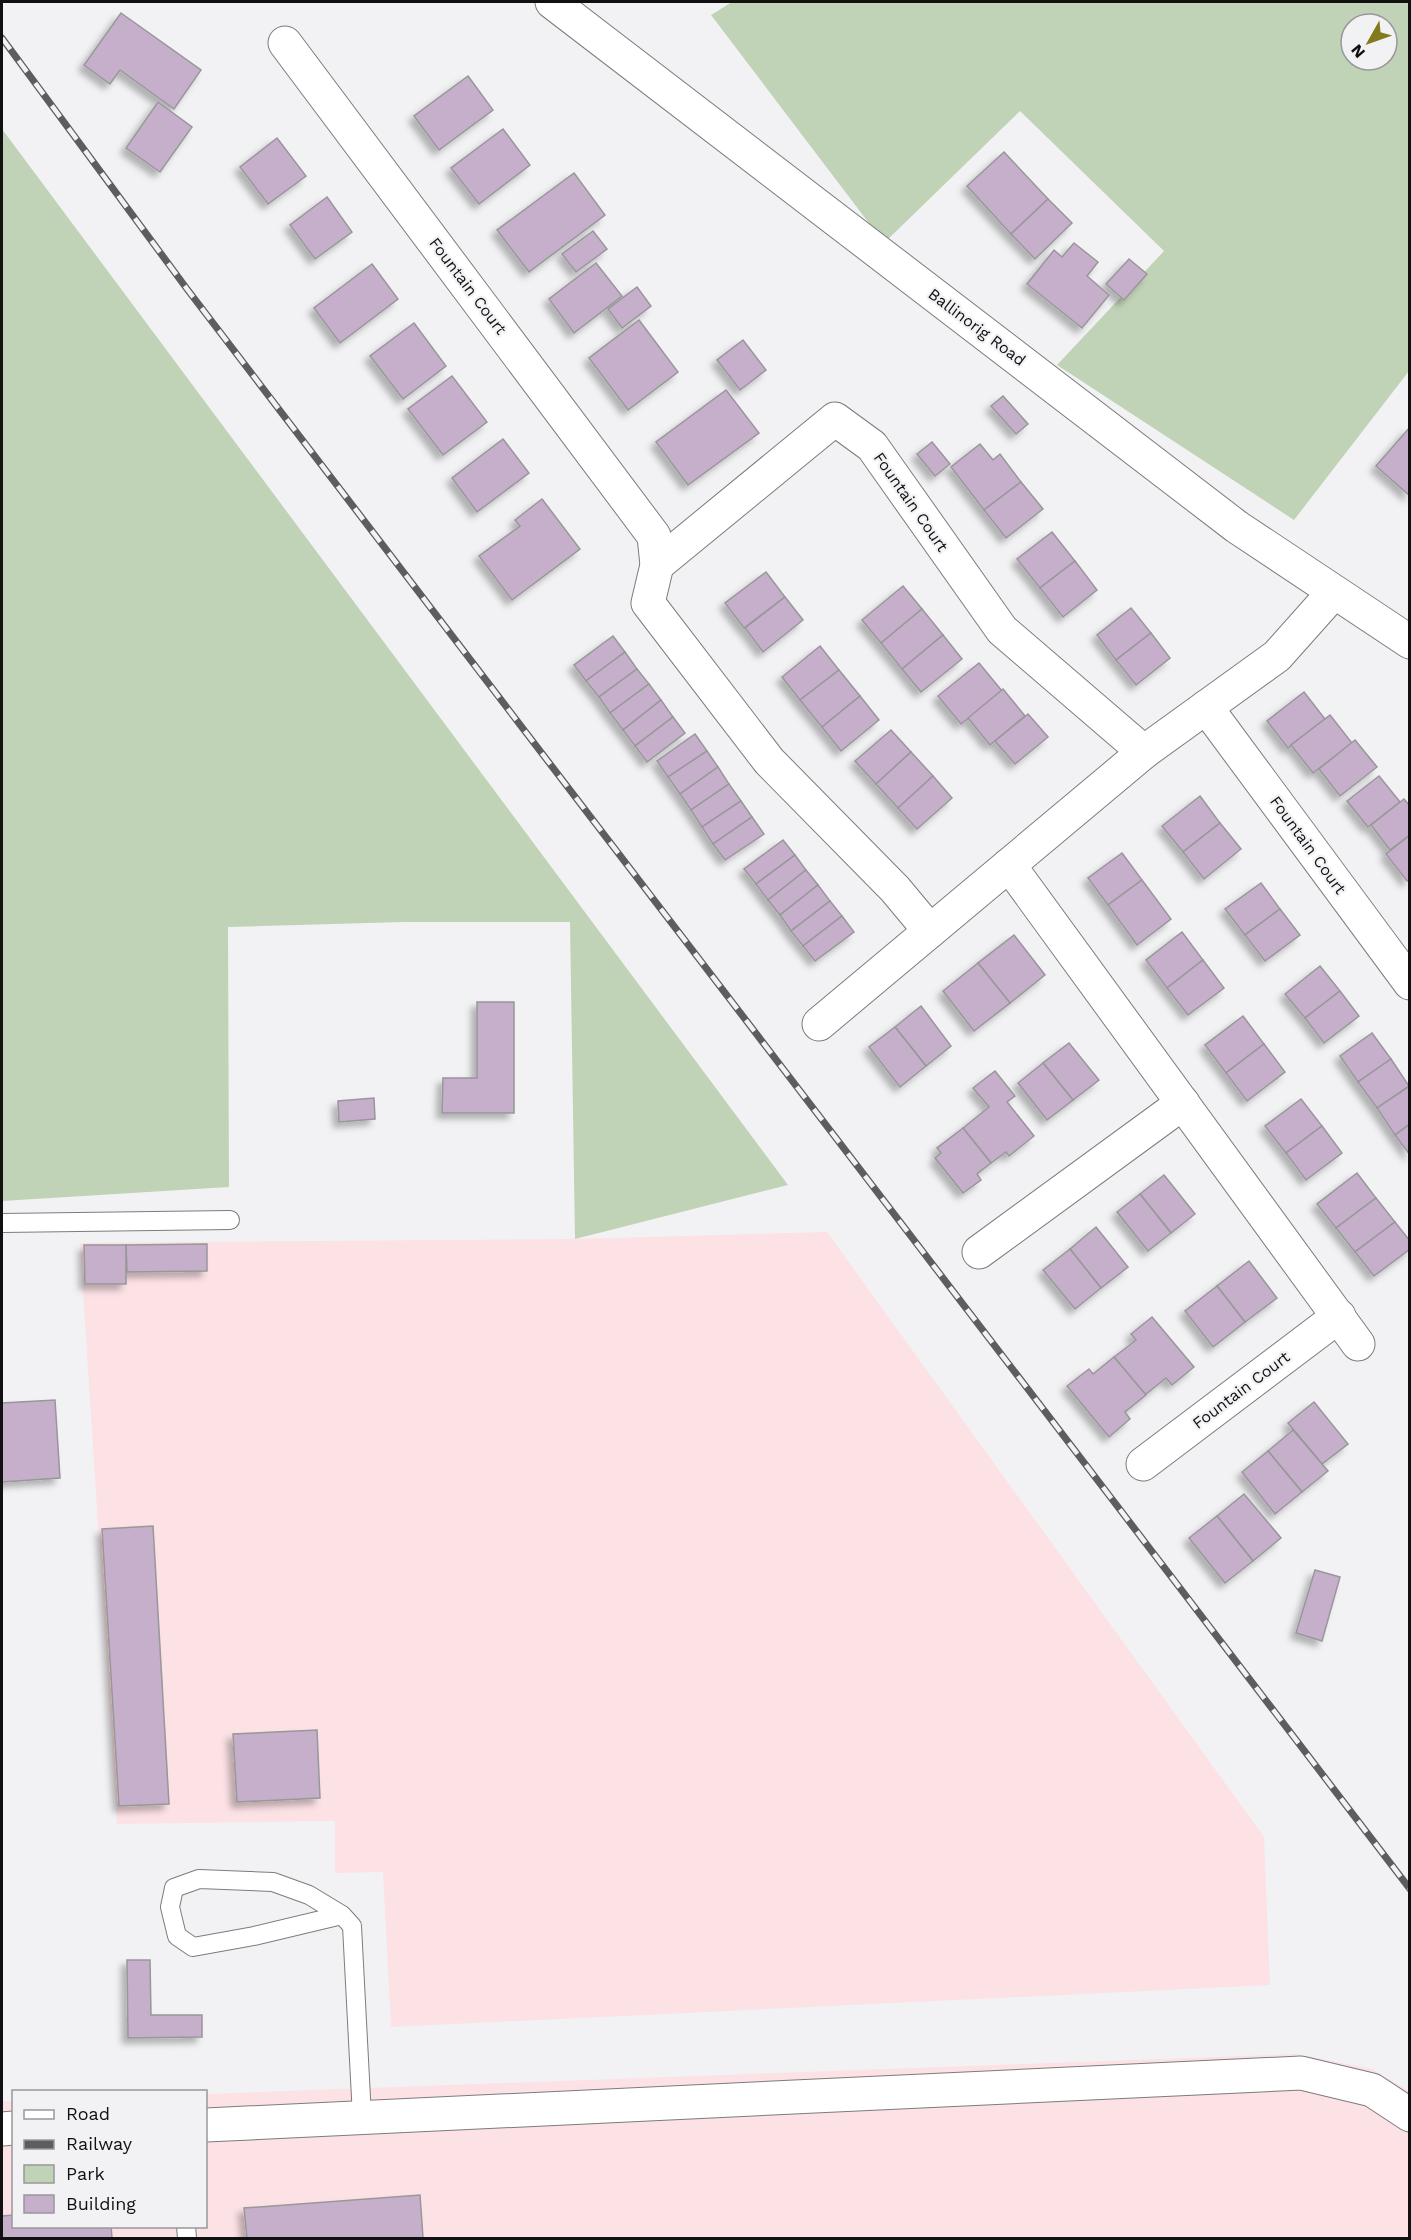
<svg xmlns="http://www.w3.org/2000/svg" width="1411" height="2240" font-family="'Work Sans',sans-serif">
	<defs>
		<filter id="shadow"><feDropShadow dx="-5.5" dy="5.5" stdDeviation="3" flood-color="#0004"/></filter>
	</defs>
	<rect width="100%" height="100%" fill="#f2f2f5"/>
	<g fill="#fce1e5">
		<polygon points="827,1232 1264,1837 1270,1985 391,2027 383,1872 335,1873 335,1821 117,1824 80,1243 575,1239"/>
		<polygon points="1296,2054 1372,2069 1409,2091 1409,2238 2,2238 2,2101 13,2101 14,2226 206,2226 206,2094"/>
	</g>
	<g fill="#c1d3b6" fill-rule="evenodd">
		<path d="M 732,2 L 1409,2 L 1409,371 L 1294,520 L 1057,365 L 1164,251 L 1020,111 L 884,243 L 711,15 ZM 1351,24 L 1387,24 L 1387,60 L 1351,60 Z"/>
		<polygon points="2,129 788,1185 575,1239 570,922 404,922 228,927 229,1187 2,1201"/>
	</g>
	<g fill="#c5afcb" stroke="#989799" stroke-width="1.5" filter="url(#shadow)">
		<polygon points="121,13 201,70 174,109 120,70 110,84 84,65"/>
		<polygon points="468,76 493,110 439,150 414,116"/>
		<polygon points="158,102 192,127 160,172 126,148"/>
		<polygon points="503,129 530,165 479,204 451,168"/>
		<polygon points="277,138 306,176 268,204 240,167"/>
		<polygon points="1004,152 1048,199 1011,234 967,186"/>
		<polygon points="574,173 605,215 529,272 497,230"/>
		<polygon points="327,197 352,232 315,259 290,225"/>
		<polygon points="1048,199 1072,223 1035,259 1011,234"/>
		<polygon points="593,231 607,249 576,272 562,254"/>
		<polygon points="1074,243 1098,262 1087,276 1109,295 1082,328 1027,284 1054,250 1062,257"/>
		<polygon points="1129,259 1147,274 1124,300 1106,284"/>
		<polygon points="596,263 622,296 574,333 549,299"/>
		<polygon points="372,264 398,299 340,343 314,308"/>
		<polygon points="637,287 651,306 622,328 608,309"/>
		<polygon points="639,320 678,372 628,410 589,358"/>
		<polygon points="414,323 446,366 403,399 370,356"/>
		<polygon points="743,340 766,370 740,390 717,360"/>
		<polygon points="452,376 487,422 443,455 408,409"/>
		<polygon points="726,390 759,433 688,485 656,442"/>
		<polygon points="1003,396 1028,424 1016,434 991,406"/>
		<polygon points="1410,427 1410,496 1376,466"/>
		<polygon points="503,439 529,473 477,512 452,478"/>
		<polygon points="932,442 950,464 935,476 917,454"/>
		<polygon points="980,444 993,460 1000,454 1021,482 984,510 951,467"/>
		<polygon points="1021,482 1043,509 1006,538 984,510"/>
		<polygon points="542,499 580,549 512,600 479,556 520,526 515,520"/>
		<polygon points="1052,532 1075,561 1040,588 1017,559"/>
		<polygon points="1075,561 1097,590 1063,617 1040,588"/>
		<polygon points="766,572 785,597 744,628 725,603"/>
		<polygon points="903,586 922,609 881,643 862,620"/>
		<polygon points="785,597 803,620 763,652 745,628"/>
		<polygon points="1131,608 1151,633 1116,660 1097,635"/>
		<polygon points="922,609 943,635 902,669 881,643"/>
		<polygon points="1151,633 1170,658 1136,685 1116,660"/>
		<polygon points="943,635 962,659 921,692 902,669"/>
		<polygon points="613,636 625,652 586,681 574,665"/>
		<polygon points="820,646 839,670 800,700 782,677"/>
		<polygon points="625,652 637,669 599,697 586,681"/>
		<polygon points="979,663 1002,691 961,724 938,696"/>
		<polygon points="637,669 649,684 610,713 599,697"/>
		<polygon points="839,670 860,696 822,727 800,700"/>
		<polygon points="649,684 661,700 623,730 610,713"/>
		<polygon points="1003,689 1025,716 990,745 968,718"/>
		<polygon points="1304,692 1325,719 1288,748 1267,721"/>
		<polygon points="860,696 879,720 841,751 822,727"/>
		<polygon points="661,700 673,717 635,746 623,730"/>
		<polygon points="1028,714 1048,737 1015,764 995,741"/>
		<polygon points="1330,715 1352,743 1313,773 1291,745"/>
		<polygon points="673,717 685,733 647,762 635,746"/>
		<polygon points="891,730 911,752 876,784 855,761"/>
		<polygon points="695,734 707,751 668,777 657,761"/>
		<polygon points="1355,740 1377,767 1340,796 1319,769"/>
		<polygon points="707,751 718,767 680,794 668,777"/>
		<polygon points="911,752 933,776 898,808 876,784"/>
		<polygon points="718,767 729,784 691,810 680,794"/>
		<polygon points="933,776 952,798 917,829 898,808"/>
		<polygon points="1379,776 1400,802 1368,827 1347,801"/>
		<polygon points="729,784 741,801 702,827 691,810"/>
		<polygon points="1200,796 1220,823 1183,852 1162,826"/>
		<polygon points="1404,799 1410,806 1410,835 1390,850 1371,825"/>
		<polygon points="741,801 752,817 713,844 702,827"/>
		<polygon points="752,817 764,834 725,860 713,844"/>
		<polygon points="1220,823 1241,849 1204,879 1183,852"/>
		<polygon points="1410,835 1410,879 1407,881 1386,854"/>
		<polygon points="783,840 795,855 756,884 744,869"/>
		<polygon points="1122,853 1142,880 1108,905 1088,878"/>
		<polygon points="795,855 806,870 768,900 756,884"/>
		<polygon points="806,870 818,885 780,915 768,900"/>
		<polygon points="1142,880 1171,919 1137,945 1108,905"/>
		<polygon points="1261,883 1280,909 1245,935 1225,909"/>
		<polygon points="818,885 830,901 791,931 780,915"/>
		<polygon points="830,901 842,916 803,946 791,931"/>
		<polygon points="1280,909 1300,935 1265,961 1245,935"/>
		<polygon points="842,916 854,932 815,961 803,946"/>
		<polygon points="1182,932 1203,960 1167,988 1146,960"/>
		<polygon points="1014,935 1045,975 1010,1003 978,963"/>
		<polygon points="1203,960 1224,988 1188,1015 1167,988"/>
		<polygon points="978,963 1010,1003 974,1031 943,991"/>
		<polygon points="1320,966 1340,991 1305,1018 1285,994"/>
		<polygon points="1340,991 1359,1016 1324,1043 1305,1018"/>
		<polygon points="477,1002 514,1002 514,1113 442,1113 443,1078 477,1078"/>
		<polygon points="921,1006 951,1046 926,1066 895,1027"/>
		<polygon points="1243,1016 1264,1044 1226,1073 1205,1045"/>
		<polygon points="895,1027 926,1066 900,1087 869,1047"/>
		<polygon points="1372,1033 1391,1059 1358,1082 1340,1056"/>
		<polygon points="1069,1043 1099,1080 1073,1100 1043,1063"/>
		<polygon points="1264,1044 1285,1072 1247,1101 1226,1073"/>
		<polygon points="1391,1059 1409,1086 1377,1108 1358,1082"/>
		<polygon points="1043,1063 1073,1100 1047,1120 1018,1083"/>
		<polygon points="995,1071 1015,1096 1007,1102 1034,1136 1009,1156 1006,1152 991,1163 963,1128 989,1107 973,1088"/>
		<polygon points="1410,1086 1410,1124 1395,1135 1377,1108"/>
		<polygon points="374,1098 375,1119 339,1122 338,1101"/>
		<polygon points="1301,1099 1322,1126 1286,1153 1265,1126"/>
		<polygon points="1410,1124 1410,1155 1395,1135"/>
		<polygon points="1322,1126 1342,1153 1306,1180 1286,1153"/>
		<polygon points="963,1128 991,1163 977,1174 981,1180 963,1193 935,1158 941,1153 937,1148"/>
		<polygon points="1357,1173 1376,1198 1336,1228 1317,1204"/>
		<polygon points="1164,1175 1195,1214 1171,1233 1140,1194"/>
		<polygon points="1140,1194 1171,1233 1148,1251 1117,1212"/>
		<polygon points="1376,1198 1395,1222 1355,1252 1336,1228"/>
		<polygon points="1395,1222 1410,1241 1410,1249 1374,1276 1355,1252"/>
		<polygon points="1096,1227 1128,1267 1101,1288 1070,1249"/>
		<polygon points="207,1244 207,1271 127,1272 126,1245"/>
		<polygon points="84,1245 126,1245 126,1284 85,1284"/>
		<polygon points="1070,1249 1101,1288 1075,1309 1043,1270"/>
		<polygon points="1249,1261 1277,1298 1245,1322 1217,1286"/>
		<polygon points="1217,1286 1245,1322 1213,1347 1185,1311"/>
		<polygon points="1152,1317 1194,1367 1172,1385 1166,1378 1145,1395 1114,1357 1136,1340 1131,1334"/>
		<polygon points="1114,1357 1146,1395 1125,1412 1130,1419 1109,1437 1067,1386 1089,1369 1093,1374"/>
		<polygon points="55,1400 60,1478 2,1482 2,1403"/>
		<polygon points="1314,1402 1348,1444 1322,1464 1288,1423"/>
		<polygon points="1293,1430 1328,1471 1302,1492 1268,1451"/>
		<polygon points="1268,1451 1302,1492 1275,1514 1242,1472"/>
		<polygon points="1244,1494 1281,1538 1253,1561 1217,1516"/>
		<polygon points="1217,1516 1253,1561 1225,1583 1189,1538"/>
		<polygon points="153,1526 169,1804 119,1806 102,1529"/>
		<polygon points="1315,1570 1340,1577 1322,1641 1296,1633"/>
		<polygon points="317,1730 320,1798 237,1802 233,1734"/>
		<polygon points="127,1960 150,1960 151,2015 202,2015 202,2037 128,2038"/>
		<polygon points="420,2195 423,2238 247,2238 244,2208"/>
		<polygon points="14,2215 14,2226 111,2226 112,2238 2,2238 2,2216"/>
	</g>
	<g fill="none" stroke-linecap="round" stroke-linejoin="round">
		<g stroke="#7c7c7e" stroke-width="20">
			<g id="service">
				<polyline points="2,1223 230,1220"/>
				<polyline points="342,1915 254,1936 193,1947 177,1936 170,1907 174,1888 199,1879 273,1882 309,1895 342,1915 352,1926 362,2117"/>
				<polyline points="186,2226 187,2238"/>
			</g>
		</g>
		<g stroke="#7c7c7e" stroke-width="35">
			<g id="minor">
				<polyline points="285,43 654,536 657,565 648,603 769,761 895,889 930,931"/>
				<polyline points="657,565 835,419 872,446 1002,630 1144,752"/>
				<polyline points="1206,707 1410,983"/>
				<polyline points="1009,865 1358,1344"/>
				<polyline points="819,1024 1144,752 1277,656 1334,592"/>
				<polyline points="979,1252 1183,1103"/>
				<polyline points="1143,1464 1339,1316"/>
				<polyline points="206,2125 1301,2073 1372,2090 1410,2115"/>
				<polyline points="2,2129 14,2128"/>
			</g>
		</g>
		<g stroke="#7c7c7e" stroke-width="35">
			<polyline id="tertiary" points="552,2 1237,527 1410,642"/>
		</g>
		<use href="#service" stroke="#fff" stroke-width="18"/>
		<use href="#minor" stroke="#fff" stroke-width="33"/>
		<use href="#tertiary" stroke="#fff" stroke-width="33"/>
		<g stroke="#5d5d5f" stroke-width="7">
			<polyline id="rail" points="2,38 187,289 1410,1889"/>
		</g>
		<use href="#rail" stroke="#f2f2f5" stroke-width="4.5" stroke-dasharray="14" stroke-linecap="butt"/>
	</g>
	<g text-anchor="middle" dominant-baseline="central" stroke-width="4.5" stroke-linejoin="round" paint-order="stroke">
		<g font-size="16" fill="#111112" stroke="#f2f2f5">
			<text transform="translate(468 286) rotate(53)">Fountain Court</text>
			<text transform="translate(977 327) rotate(37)">Ballinorig Road</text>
			<text transform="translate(911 502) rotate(55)">Fountain Court</text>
			<text transform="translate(1308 845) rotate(54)">Fountain Court</text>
			<text transform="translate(1241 1390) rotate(-37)">Fountain Court</text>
		</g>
	</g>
	<rect width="1411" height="2240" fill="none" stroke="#111112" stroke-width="6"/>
	<rect x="12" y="2090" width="195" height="138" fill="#f2f2f5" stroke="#98989a" stroke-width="1.5"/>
	<rect x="24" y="2110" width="30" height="9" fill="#ffffff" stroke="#98989a" stroke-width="1.5"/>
	<text x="66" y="2120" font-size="18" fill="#111112">Road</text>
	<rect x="24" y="2140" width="30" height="9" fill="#5d5d5f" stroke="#98989a" stroke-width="1.5"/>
	<text x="66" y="2150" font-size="18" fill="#111112">Railway</text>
	<rect x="24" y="2165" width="30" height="18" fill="#c1d3b6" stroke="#98989a" stroke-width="1.5"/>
	<text x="66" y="2180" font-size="18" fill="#111112">Park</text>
	<rect x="24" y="2195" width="30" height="18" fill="#c5afcb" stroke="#98989a" stroke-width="1.5"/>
	<text x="66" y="2210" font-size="18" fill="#111112">Building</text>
	<g transform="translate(1369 42) rotate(230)"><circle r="28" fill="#f2f2f5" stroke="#98989a" stroke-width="1.5"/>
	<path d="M0-4.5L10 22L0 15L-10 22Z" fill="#83791d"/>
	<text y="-9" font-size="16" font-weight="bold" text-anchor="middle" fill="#111112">N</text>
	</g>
</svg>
